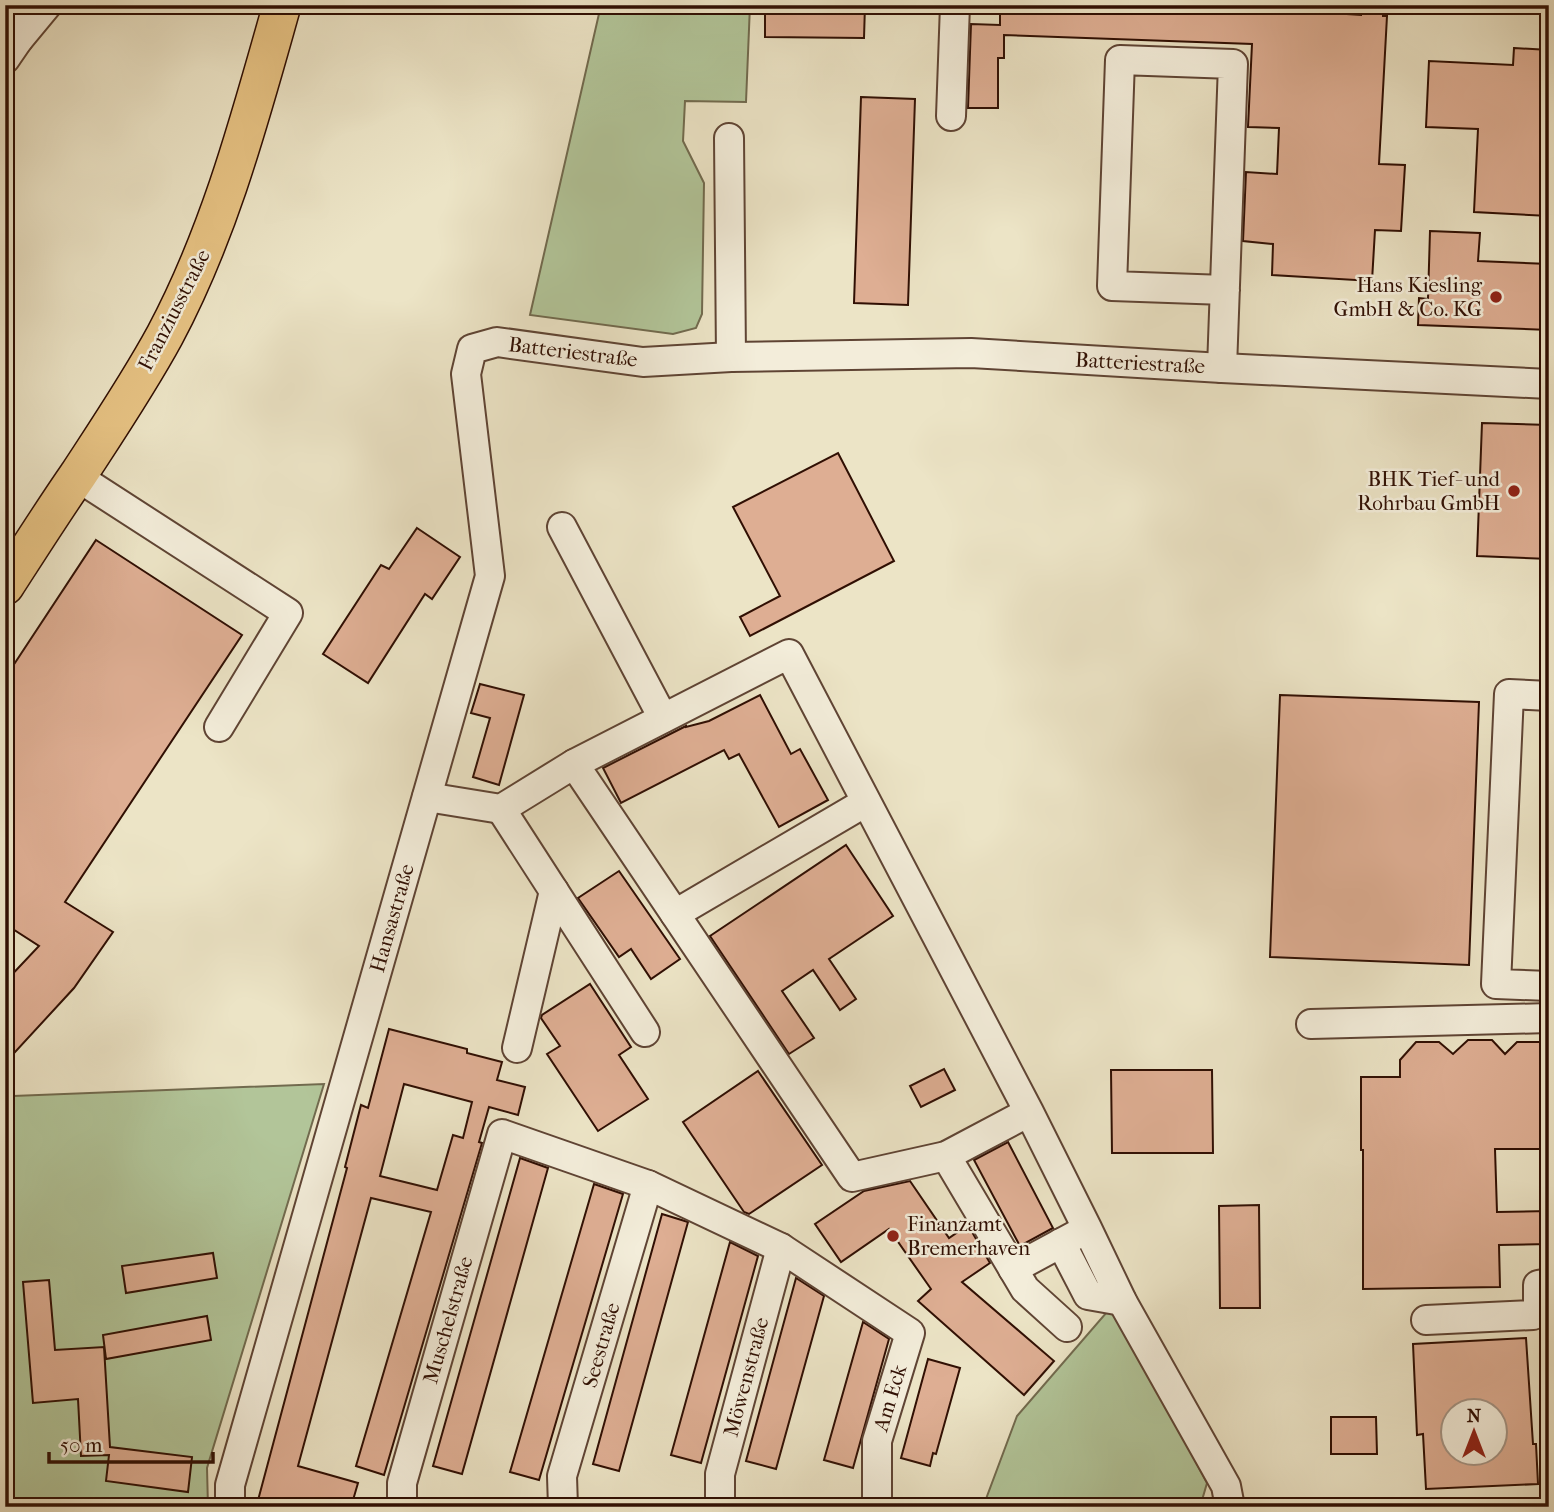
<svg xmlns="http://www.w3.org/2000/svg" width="1554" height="1512" font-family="'IM FELL French Canon',serif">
	<rect width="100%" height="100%" fill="#ece4c6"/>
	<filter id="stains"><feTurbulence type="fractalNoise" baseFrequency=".00286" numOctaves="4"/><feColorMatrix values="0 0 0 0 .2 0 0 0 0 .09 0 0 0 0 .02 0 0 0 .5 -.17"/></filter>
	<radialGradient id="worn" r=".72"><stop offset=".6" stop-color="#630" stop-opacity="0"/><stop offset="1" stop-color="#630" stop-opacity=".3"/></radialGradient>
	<g fill="#b2c599" stroke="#716a4e" stroke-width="2">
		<polygon points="601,5 750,5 746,102 685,101 683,141 704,183 702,314 696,328 673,334 530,315"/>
		<polygon points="324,1084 207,1468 208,1507 5,1507 5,1090 13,1096"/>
		<polygon points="1113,1305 1207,1483 1200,1507 983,1507 1017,1416"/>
	</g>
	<g fill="#deae93" stroke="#300f03" stroke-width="2" fill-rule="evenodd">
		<polygon points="765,5 865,5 864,38 765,37"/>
		<polygon points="1000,5 1317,5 1316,12 1361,15 1361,5 1383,5 1383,16 1387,16 1379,164 1405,165 1401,231 1375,230 1372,281 1272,275 1273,244 1243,241 1246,172 1277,174 1279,128 1248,127 1252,44 1004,35 1004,58 998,58 998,108 968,108 971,24 1000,25"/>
		<polygon points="1514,48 1549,50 1549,216 1474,212 1478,129 1426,127 1429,61 1513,65"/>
		<polygon points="861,97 915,99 908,305 854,303"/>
		<polygon points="1430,231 1480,233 1478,261 1549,264 1549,330 1418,325 1419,298 1428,299"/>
		<polygon points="1482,423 1549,425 1549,559 1477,556"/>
		<polygon points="838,453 894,561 750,636 740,617 780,596 733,507"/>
		<polygon points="417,528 460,557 432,599 425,594 368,683 323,654 381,565 389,569"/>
		<polygon points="96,540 242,635 65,902 113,932 74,988 5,1063 5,982 39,946 5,924 5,678"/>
		<polygon points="480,684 524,695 499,785 473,777 490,718 471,713"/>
		<polygon points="760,695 791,754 800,749 828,800 779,827 739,754 729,759 724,750 621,803 603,768 686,726 686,727 709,721"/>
		<polygon points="1280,695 1479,702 1469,965 1270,957"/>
		<polygon points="846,845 893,916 829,959 856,999 840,1010 813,970 782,991 814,1038 789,1054 710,936"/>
		<polygon points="619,871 680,959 651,979 631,949 619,957 578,898"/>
		<polygon points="590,984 631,1047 619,1055 648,1099 598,1131 547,1054 560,1046 541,1018 542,1015"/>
		<path d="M 389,1029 L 467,1049 L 467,1053 L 502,1062 L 497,1080 L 525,1087 L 518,1115 L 489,1107 L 479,1142 L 482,1143 L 384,1475 L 356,1466 L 431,1212 L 371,1198 L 298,1466 L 358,1483 L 351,1507 L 268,1507 L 257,1504 L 347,1168 L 345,1167 L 361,1105 L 368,1108 ZM 404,1084 L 472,1102 L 463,1138 L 453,1135 L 437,1190 L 380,1176 Z"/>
		<polygon points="1468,1040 1492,1040 1505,1054 1517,1042 1549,1042 1549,1144 1543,1149 1495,1149 1497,1212 1549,1211 1549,1244 1499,1245 1500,1287 1363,1289 1363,1150 1361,1150 1361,1077 1400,1077 1400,1060 1416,1042 1439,1042 1453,1054"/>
		<polygon points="944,1069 955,1090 921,1107 910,1086"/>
		<polygon points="1111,1070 1212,1070 1213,1153 1112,1153"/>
		<polygon points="758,1071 822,1165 749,1214 744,1212 683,1122"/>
		<polygon points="1008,1142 1053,1228 1020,1246 974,1160"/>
		<polygon points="520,1158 548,1168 462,1474 433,1466"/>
		<polygon points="910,1181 949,1238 968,1225 990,1263 962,1282 1054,1361 1024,1395 918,1301 931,1289 889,1229 841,1262 815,1224 864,1191"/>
		<polygon points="594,1184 623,1194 539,1480 510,1472"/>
		<polygon points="1259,1205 1260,1308 1220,1308 1219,1206"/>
		<polygon points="662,1214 688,1222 619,1471 593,1464"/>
		<polygon points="730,1242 758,1256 701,1463 671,1455"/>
		<polygon points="213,1253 217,1278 126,1293 122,1266"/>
		<polygon points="796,1278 824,1296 776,1469 746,1461"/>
		<polygon points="49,1280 55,1350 104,1347 110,1447 192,1457 188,1492 106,1481 109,1455 81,1456 78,1399 33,1403 23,1282"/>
		<polygon points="207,1316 211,1340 106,1359 103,1335"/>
		<polygon points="863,1322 889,1339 853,1468 824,1460"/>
		<path d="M 1526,1338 L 1533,1444 L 1536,1444 L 1538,1484 L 1426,1489 L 1423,1434 L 1417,1435 L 1413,1344 ZM 1452,1410 L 1494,1410 L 1494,1452 L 1452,1452 Z"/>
		<polygon points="928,1359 960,1368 936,1454 933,1453 930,1466 901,1458"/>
		<polygon points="1331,1417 1376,1417 1377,1454 1331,1454"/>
	</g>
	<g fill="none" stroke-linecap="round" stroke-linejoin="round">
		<g stroke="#5f4434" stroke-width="32">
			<g id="minor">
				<path d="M 9,5 C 8,18 11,29 18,40"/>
				<polyline points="5,59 18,40 47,5"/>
				<polyline points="951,116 955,5"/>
				<polyline points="729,138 731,357"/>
				<polyline points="1222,368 1233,64 1120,60 1112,286 1225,290"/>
				<polyline points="76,476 288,613 219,727"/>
				<polyline points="562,527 663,718"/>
				<polyline points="1549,696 1509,694 1496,984 1549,986"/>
				<polyline points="427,797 501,809 574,764"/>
				<polyline points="501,809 645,1032"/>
				<polyline points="675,914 866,802"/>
				<polyline points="1311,1024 1549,1018"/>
				<polyline points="517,1048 554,891"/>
				<polyline points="1029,1112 946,1156 852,1177 574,764 789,654 1029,1112 1087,1228 1122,1301 1226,1486 1230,1507"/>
				<polyline points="946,1156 1025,1289 1067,1327"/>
				<polyline points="1061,1243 1088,1295 1122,1301"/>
				<polyline points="1013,1269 1076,1235"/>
				<polyline points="1426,1320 1533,1315 1538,1310 1538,1285 1549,1283"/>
				<polyline points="230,1507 230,1485 490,576 466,374 472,349 497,342 643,362 731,357 971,353 1222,368 1549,384"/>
				<polyline points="402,1507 402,1483 502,1134 648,1185 781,1248 910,1333 877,1441 877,1507"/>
				<polyline points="563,1507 562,1476 648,1185"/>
				<polyline points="720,1507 720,1474 781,1248"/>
			</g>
		</g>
		<g stroke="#300f03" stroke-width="40">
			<path id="major" d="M 5,586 C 29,549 53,511 78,475 C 108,429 139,383 165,335 C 220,232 250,118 282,5"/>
		</g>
		<use href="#minor" stroke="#f3edda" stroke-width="28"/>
		<use href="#major" stroke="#e6c283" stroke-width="37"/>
	</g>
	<g fill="#8f2418" stroke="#f3edda" stroke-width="2.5">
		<circle cx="1496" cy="297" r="7"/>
		<circle cx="1514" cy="491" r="7"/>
		<circle cx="893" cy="1236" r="7"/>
	</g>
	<g text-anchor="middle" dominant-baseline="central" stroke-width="5" stroke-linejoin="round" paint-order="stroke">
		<g font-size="21" fill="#300f03" stroke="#f3edda" text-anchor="end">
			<text x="1482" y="285">Hans Kiesling<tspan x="1482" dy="24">GmbH &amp; Co. KG</tspan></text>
			<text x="1500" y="479">BHK Tief- und<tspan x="1500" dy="24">Rohrbau GmbH</tspan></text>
			<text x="907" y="1224" text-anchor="start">Finanzamt<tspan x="907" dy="24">Bremerhaven</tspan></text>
		</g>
		<g font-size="21" fill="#300f03" stroke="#f3edda">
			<text transform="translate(174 310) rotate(-63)">Franziusstraße</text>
			<text transform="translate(573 352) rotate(7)">Batteriestraße</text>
			<text transform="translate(1140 363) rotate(3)">Batteriestraße</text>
			<text transform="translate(392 918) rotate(-74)">Hansastraße</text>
			<text transform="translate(448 1320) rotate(-74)">Muschelstraße</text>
			<text transform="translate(601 1345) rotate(-74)">Seestraße</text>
			<text transform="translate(746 1377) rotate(-75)">Möwenstraße</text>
			<text transform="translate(890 1398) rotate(-73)">Am Eck</text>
		</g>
	</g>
	<rect width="1554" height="1512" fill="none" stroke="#ece4c6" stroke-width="28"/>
	<rect x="7" y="7" width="1540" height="1498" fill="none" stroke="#300f03" stroke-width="3.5"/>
	<rect x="14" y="14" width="1526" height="1484" fill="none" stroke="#300f03" stroke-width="2"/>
	<g transform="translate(1474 1432)"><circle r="33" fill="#f3edda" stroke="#a59484" stroke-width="2"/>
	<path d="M0-5L12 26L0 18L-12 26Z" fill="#8f2418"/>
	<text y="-10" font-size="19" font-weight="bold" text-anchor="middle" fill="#300f03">N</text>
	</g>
	<path d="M49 1452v10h164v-10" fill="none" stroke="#300f03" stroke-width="3.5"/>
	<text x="60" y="1452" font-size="21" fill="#300f03" stroke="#f3edda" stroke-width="5" paint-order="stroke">50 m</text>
	<rect width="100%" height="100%" filter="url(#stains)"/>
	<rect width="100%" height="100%" fill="url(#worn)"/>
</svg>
